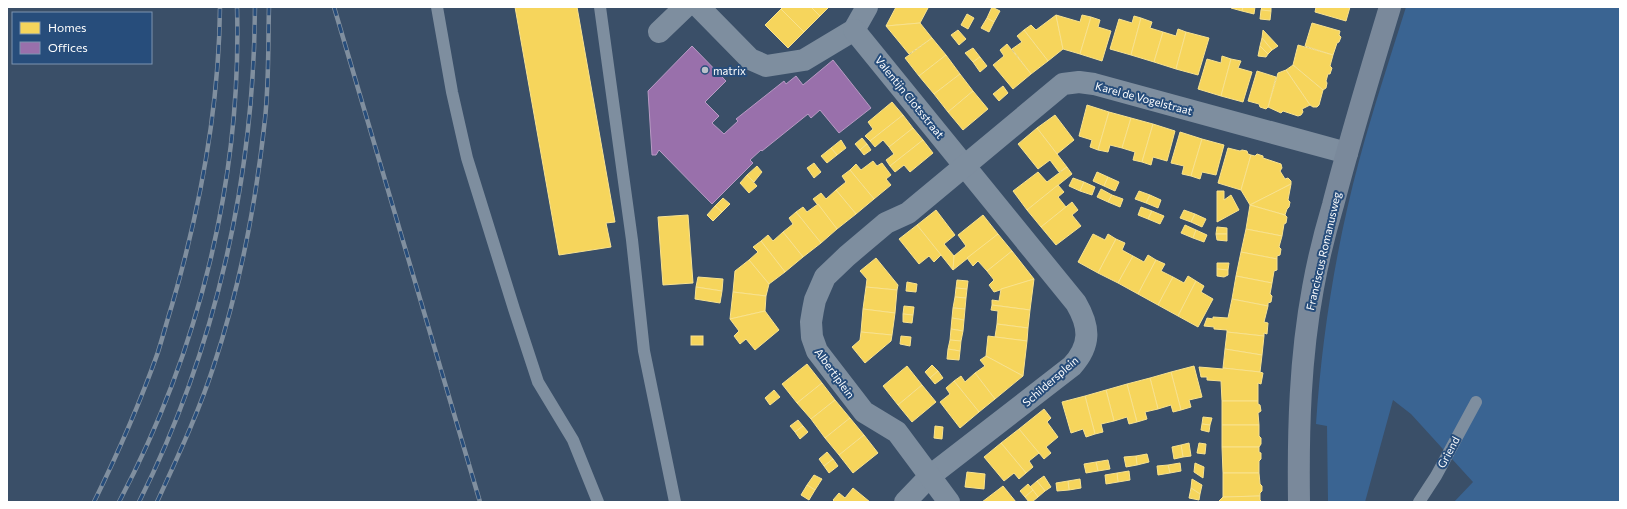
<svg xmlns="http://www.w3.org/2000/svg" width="1627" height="509" font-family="Commissioner,sans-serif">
	<rect width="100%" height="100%" fill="#3a4f68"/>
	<path fill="#3a6492" d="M 1406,7 L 1620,7 L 1620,502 L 1454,502 L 1473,482 L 1411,414 L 1393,400 L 1365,502 L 1328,502 L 1327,426 L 1316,424 C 1322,335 1336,247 1359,161 C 1373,109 1390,58 1406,7 Z"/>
	<g fill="#f6d55c" stroke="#f9e28d">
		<polygon points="515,7 577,7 615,222 606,223 611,247 559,255"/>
		<polygon points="783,7 811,7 820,16 804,32 781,9"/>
		<polygon points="811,7 829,7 820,16"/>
		<polygon points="896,7 926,7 928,8 920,23 886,26"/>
		<polygon points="992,7 1000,11 994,22 987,18"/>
		<polygon points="1231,7 1243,7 1242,11 1231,8"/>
		<polygon points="1243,7 1255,7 1254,14 1242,11"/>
		<polygon points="1262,7 1271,7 1271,11 1261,10"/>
		<polygon points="1316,7 1350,7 1346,21 1315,12"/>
		<polygon points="781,9 804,32 788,48 765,25"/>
		<polygon points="1261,10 1271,11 1270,20 1260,19"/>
		<polygon points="967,14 974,18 968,29 961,25"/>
		<polygon points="1056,15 1063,49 1048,61 1024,30 1031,25 1036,30"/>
		<polygon points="1056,15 1080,22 1082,15 1091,17 1080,54 1063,49"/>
		<polygon points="1134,16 1141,18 1131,55 1110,49 1119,19 1132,23"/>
		<polygon points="1091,17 1100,20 1098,27 1111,31 1102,61 1080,54"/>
		<polygon points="987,18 994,22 989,32 981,28"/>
		<polygon points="1141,18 1152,22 1150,28 1163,32 1154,62 1131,55"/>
		<polygon points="920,23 932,38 909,54 886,26"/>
		<polygon points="1312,23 1340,31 1339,35 1341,37 1339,42 1337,43 1333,55 1305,46"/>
		<polygon points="1178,29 1186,32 1176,69 1154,62 1163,32 1176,36"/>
		<polygon points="958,30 966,39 959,45 951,35"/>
		<polygon points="1024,30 1048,61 1031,74 1012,49 1022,42 1017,36"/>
		<polygon points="1263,30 1278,46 1272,50 1262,38"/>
		<polygon points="1186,32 1209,38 1198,75 1176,69"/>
		<polygon points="932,38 946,55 919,76 905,58"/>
		<polygon points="1262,38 1272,50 1268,54 1260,46"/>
		<polygon points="1007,44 1031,74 1013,89 993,65 1004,56 1000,50"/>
		<polygon points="1298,45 1333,55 1330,66 1332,68 1330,74 1328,74 1326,81 1327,83 1326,88 1323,90 1293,65"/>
		<polygon points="1260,46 1268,54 1266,57 1258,56"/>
		<polygon points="973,48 980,57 973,62 965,53"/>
		<polygon points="946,55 960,74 934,94 919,76"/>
		<polygon points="1222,56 1231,59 1221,96 1198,89 1207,59 1221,63"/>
		<polygon points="980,57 987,66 980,72 973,62"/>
		<polygon points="1231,59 1241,61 1238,68 1252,72 1243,102 1221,96"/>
		<polygon points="1293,65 1323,90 1319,105 1317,107 1313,107 1310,105 1286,70"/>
		<polygon points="1286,70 1310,105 1302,109 1303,112 1301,115 1298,116 1283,111 1281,113 1268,107 1278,73"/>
		<polygon points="1257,71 1276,77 1268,107 1266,109 1260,107 1259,104 1248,101"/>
		<polygon points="960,74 973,91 948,112 934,94"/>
		<polygon points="1003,86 1008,93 999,101 993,94"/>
		<polygon points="973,91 988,109 963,130 948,112"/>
		<polygon points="892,102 903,115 870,141 865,136 873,129 868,122"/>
		<polygon points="1087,105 1109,112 1098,150 1090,147 1092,140 1079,136"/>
		<polygon points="1109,112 1131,118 1122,148 1110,145 1108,152 1098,150"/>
		<polygon points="903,115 913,128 889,147 883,140 875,147 870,141"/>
		<polygon points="1055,115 1074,140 1057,154 1037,128"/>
		<polygon points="1131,118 1153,124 1142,162 1133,160 1135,152 1122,148"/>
		<polygon points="1153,124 1175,131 1167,161 1153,157 1151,165 1142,162"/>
		<polygon points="913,128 923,140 890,166 886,160 894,154 889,147"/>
		<polygon points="1037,128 1067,167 1059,172 1050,160 1038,169 1018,144"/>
		<polygon points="1180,132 1202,139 1191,176 1182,174 1184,166 1171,163"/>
		<polygon points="862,138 867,144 860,150 855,144"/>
		<polygon points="1202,139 1224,145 1216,175 1202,172 1200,179 1191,176"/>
		<polygon points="841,140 846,148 837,155 831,148"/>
		<polygon points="923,140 933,153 910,172 904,165 895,172 890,166"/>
		<polygon points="867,144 871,150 864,155 860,150"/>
		<polygon points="831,148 837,155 827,163 821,156"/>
		<polygon points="1228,148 1240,151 1242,150 1247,151 1248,154 1251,155 1241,190 1218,183"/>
		<polygon points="1257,154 1263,156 1263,158 1281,164 1282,168 1280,171 1285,179 1288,178 1291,181 1291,184 1250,205 1241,190 1251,155 1255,156"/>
		<polygon points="873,161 877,166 882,163 891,175 886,179 891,185 874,199 850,170 856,164 861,170"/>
		<polygon points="814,163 821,172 814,178 807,168"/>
		<polygon points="757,166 762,172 754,182 747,175"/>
		<polygon points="1067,167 1072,174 1027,210 1013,191 1038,172 1047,182"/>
		<polygon points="850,170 874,199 856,214 836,190 846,182 842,176"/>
		<polygon points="1097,172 1108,177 1104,186 1093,181"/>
		<polygon points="747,175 757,186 749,193 740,183"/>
		<polygon points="1108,177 1119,182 1115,191 1104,186"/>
		<polygon points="1073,178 1084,182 1080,191 1069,186"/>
		<polygon points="1084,182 1095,187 1092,195 1080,191"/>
		<polygon points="1291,184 1288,200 1290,202 1289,207 1287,209 1285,215 1250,205"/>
		<polygon points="1058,185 1064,192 1058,197 1066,207 1041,227 1027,210"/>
		<polygon points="1101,189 1112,195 1108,202 1097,197"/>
		<polygon points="836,190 856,214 837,229 813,199 821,193 826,199"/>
		<polygon points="1139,191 1150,195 1146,203 1135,199"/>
		<polygon points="1217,191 1224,191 1224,200 1231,195 1239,210 1217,222"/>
		<polygon points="1112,195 1123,199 1120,207 1108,202"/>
		<polygon points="1150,195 1161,200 1158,208 1146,203"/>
		<polygon points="723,198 730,204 722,212 715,206"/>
		<polygon points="1072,202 1078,210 1072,215 1081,226 1056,245 1041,227"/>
		<polygon points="818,204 837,229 821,243 796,212 803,207 807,212"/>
		<polygon points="1250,205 1285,215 1287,217 1286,223 1284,224 1282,236 1246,229"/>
		<polygon points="715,206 722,212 713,221 707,215"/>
		<polygon points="1141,207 1152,211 1148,219 1138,215"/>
		<polygon points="936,210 955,235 944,244 954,256 953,270 917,225"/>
		<polygon points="1184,210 1195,214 1191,222 1180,218"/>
		<polygon points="1152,211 1164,216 1160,224 1148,219"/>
		<polygon points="796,212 821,243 803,257 783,232 793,224 789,218"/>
		<polygon points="1195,214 1206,219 1202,227 1191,222"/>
		<polygon points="688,215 693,283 663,285 658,217"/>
		<polygon points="983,215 998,234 953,270 954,256 966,246 958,235"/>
		<polygon points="917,225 941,255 934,262 929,256 919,264 899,239"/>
		<polygon points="1185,225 1196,230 1193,238 1181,233"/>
		<polygon points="1217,227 1227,228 1227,234 1216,234"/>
		<polygon points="1246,229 1282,236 1279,247 1281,249 1280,255 1277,256 1277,259 1241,252"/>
		<polygon points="1196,230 1207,235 1204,242 1193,238"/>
		<polygon points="783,232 803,257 785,272 761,241 768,235 773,241"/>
		<polygon points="998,234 1012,251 987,271 978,261 973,266 967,258"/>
		<polygon points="1093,234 1105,240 1108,234 1116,239 1098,273 1078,262"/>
		<polygon points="1216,234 1227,234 1227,241 1217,240"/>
		<polygon points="1116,239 1125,243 1122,250 1133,256 1118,283 1098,273"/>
		<polygon points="761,241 785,272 769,284 749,260 758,252 753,247"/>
		<polygon points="1012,251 1034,279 994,292 989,285 994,280 987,271"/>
		<polygon points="1241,252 1277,259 1277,270 1274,271 1272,283 1236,276"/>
		<polygon points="1148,255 1156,260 1138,294 1118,283 1133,256 1144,262"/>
		<polygon points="876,258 898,285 897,290 866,287 867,279 860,271"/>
		<polygon points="749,260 769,284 766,296 733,292 735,271"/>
		<polygon points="1156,260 1165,264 1161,271 1173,277 1158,305 1138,294"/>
		<polygon points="1217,263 1229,263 1228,270 1217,269"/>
		<polygon points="1217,269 1228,270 1228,275 1224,277 1217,276"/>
		<polygon points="1188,276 1196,281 1178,316 1158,305 1173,277 1184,283"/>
		<polygon points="1236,276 1272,283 1270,294 1272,296 1271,302 1268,303 1268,306 1232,299"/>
		<polygon points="698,277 723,279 722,291 696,287"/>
		<polygon points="1034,279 1030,310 992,305 992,300 999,301 1001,289"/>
		<polygon points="957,280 968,281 967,289 956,288"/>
		<polygon points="1196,281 1204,286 1201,292 1213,299 1198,327 1178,316"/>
		<polygon points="907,282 917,284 916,292 906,291"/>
		<polygon points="696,287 722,291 720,303 695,299"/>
		<polygon points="866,287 897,290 895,313 863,309"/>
		<polygon points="956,288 967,289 966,298 955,297"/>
		<polygon points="733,292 766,296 765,311 730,319"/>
		<polygon points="955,297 966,298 965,309 953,308"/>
		<polygon points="1232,299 1268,306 1264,322 1268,323 1267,334 1264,333 1264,336 1227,332 1227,330 1214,329 1214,327 1204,326 1207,318 1213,319 1213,317 1228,318"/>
		<polygon points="992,305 1030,310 1028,328 997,324 998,311 991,310"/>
		<polygon points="904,306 914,307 913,315 903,314"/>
		<polygon points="953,308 965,309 964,320 952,318"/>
		<polygon points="863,309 895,313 892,335 861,332"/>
		<polygon points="765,311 779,330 755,350 746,339 740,344 734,336 739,331 730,319"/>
		<polygon points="903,314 913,315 912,323 903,322"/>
		<polygon points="952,318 964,320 963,331 951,329"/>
		<polygon points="997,324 1028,328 1027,341 995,337"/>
		<polygon points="951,329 963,331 961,341 950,340"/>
		<polygon points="861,332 892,335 891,341 865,363 852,347 860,340"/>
		<polygon points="1227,332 1264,336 1262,355 1225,349"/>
		<rect x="691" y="336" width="12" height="9"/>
		<polygon points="901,336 911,337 910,346 900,344"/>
		<polygon points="988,336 1027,341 1023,376 986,356"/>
		<polygon points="950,340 961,341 960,351 948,349"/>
		<polygon points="948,349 960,351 959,360 947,359"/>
		<polygon points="1225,349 1262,355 1260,372 1223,368"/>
		<polygon points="986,356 1023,376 995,399 975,373 985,366 980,360"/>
		<polygon points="807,364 822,383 797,403 782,384"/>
		<polygon points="932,365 938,371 930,378 925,372"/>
		<polygon points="907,366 922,385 898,405 883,386"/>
		<polygon points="1194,366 1202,397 1189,400 1191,407 1181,410 1171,372"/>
		<polygon points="1199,367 1223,369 1223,368 1260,372 1263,373 1261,384 1258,383 1258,401 1222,401 1221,381 1207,380 1207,377 1201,377"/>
		<polygon points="938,371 943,378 935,384 930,378"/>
		<polygon points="1171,372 1181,410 1173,412 1171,405 1158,409 1150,378"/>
		<polygon points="975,373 995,399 979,412 954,381 961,376 965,382"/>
		<polygon points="1150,378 1158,409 1145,412 1147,419 1137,422 1127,384"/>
		<polygon points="954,381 979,412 960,428 940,402 950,394 946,388"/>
		<polygon points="822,383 835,400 811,419 797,403"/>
		<polygon points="1127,384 1137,422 1129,424 1127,417 1114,421 1106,390"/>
		<polygon points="922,385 936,402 912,422 898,405"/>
		<polygon points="774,390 780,397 770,405 765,398"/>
		<polygon points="1106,390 1114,421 1101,424 1103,432 1095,434 1085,396"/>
		<polygon points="1085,396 1095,434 1086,437 1083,429 1071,433 1062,402"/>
		<polygon points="835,400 850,418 825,438 811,419"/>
		<polygon points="1222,401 1258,401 1258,404 1260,405 1261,411 1258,413 1259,425 1222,425"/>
		<polygon points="1044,409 1051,418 1047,422 1058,437 1046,447 1051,453 1044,459 1019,429"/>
		<polygon points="1203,417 1212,418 1210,425 1202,424"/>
		<polygon points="850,418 864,435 839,455 825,438"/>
		<polygon points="798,420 803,426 795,432 790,426"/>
		<polygon points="1202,424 1210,425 1209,432 1201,430"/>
		<polygon points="1222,425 1259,425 1259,436 1261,438 1261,444 1259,447 1222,447"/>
		<polygon points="803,426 808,432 800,439 795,432"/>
		<polygon points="935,426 943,427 942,439 934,438"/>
		<polygon points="1019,429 1039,453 1029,461 1033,467 1026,473 1001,443"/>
		<polygon points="864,435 878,453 853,473 839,455"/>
		<polygon points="1001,443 1026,473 1019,479 1014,473 1004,481 984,457"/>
		<polygon points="1189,443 1191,456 1183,457 1181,445"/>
		<polygon points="1199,443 1206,444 1205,454 1197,453"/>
		<polygon points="1181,445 1183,457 1174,459 1172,447"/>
		<polygon points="1222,447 1259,447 1259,452 1261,453 1261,459 1259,461 1259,473 1223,473"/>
		<polygon points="827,452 833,459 824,466 819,459"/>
		<polygon points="1147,454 1149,462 1137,465 1136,456"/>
		<polygon points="1136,456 1137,465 1126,467 1124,457"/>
		<polygon points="833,459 838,466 829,473 824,466"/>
		<polygon points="1108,460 1110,469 1098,471 1096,462"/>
		<polygon points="1096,462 1098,471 1086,473 1084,464"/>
		<polygon points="1180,463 1181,471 1170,473 1168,465"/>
		<polygon points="1195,463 1204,467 1203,478 1194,472"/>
		<polygon points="1168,465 1170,473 1158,475 1157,466"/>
		<polygon points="1129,471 1130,480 1118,482 1117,473"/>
		<polygon points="967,472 985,474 984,489 965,487"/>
		<polygon points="1117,473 1118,482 1106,484 1105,475"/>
		<polygon points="1223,473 1259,473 1260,484 1262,486 1262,491 1260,493 1260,496 1223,497"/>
		<polygon points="814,475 822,479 815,490 807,485"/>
		<polygon points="1044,476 1051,487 1045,491 1037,481"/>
		<polygon points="1080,479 1081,488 1069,490 1068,481"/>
		<polygon points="1192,479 1202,485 1200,494 1191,488"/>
		<polygon points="1037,481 1045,491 1038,497 1030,487"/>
		<polygon points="1068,481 1069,490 1057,491 1056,483"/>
		<polygon points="1028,484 1033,490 1025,497 1020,491"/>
		<polygon points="807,485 815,490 809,500 801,495"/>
		<polygon points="1003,486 1016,502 982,502"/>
		<polygon points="853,488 870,502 835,502 833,500 839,493 845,498"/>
		<polygon points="1191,488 1200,494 1199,500 1189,498"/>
		<polygon points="1033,490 1038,497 1032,502 1029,502 1025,497"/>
		<polygon points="1260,496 1260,500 1262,502 1218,502 1223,497"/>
	</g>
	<polygon fill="#9970ab" stroke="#b89bc4" points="692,46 726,81 705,102 719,116 712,123 724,134 738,121 736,119 784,81 786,84 796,76 803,85 833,60 871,108 839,133 820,110 811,118 808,114 762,151 761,150 750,160 753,163 712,204 659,150 656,155 652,155 648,91"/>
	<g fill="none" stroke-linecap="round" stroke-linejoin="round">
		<g stroke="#7e8e9f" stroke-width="12">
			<polyline points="437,7 452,92 467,158 514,309 538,382 573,440 598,502"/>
			<polyline points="600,7 632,240 644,351 675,502"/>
			<polyline points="1419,502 1436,476 1476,402"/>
		</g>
		<g stroke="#7e8e9f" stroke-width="22">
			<polyline points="699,7 750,59 766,66 804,60 854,30 867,7"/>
			<path d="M 854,30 L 1076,303 C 1090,327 1091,345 1072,366 L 930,476 L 905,502"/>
			<polyline points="659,32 685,7"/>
			<polyline points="949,502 897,432 864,412 817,351 812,337 811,322 813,310 815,300 825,277 847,256 886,223 908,213 1063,84 1079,82 1094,84 1347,153"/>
		</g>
		<path stroke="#7a899b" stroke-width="22" d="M 1299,502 C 1298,430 1300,358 1313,288 C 1318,260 1325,232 1333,205 C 1350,139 1370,73 1390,7"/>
		<g stroke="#808f9f" stroke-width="4.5">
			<g id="rail">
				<polyline points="334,7 480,502"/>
				<path d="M 94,502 C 118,453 140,403 158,352 C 163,336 167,321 172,305 C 200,209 219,108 220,7"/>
				<path d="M 119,502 C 199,351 242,178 237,7"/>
				<path d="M 139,502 C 216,349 254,178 255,7"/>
				<path d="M 157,502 C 177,458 198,414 213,368 C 240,287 256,203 265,119 C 269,82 268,44 269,7"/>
			</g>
		</g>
		<use href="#rail" stroke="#274d7b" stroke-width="3" stroke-dasharray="9" stroke-linecap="butt"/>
	</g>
	<circle fill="#bac1ca" stroke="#274d7b" stroke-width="1.5" cx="705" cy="70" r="4"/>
	<g text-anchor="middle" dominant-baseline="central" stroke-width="4" stroke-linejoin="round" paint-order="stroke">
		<g font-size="11" fill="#fff" stroke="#274d7b" text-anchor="start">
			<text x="713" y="70">matrix</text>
		</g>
		<g font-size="11" fill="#fff" stroke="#274d7b">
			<text transform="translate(910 97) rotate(51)">Valentijn Clotsstraat</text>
			<text transform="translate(1144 98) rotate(15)">Karel de Vogelstraat</text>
			<text transform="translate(1323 251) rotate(-77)">Franciscus Romanusweg</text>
			<text transform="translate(835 373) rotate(54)">Albertiplein</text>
			<text transform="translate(1050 381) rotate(-41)">Schildersplein</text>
			<text transform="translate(1448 452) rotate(-62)">Griend</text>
		</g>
	</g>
	<rect width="1627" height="509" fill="none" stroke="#ffffff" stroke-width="16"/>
	<rect x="12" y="12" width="140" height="52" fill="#274d7b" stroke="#7d94b0"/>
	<rect x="20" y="22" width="20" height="12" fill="#f6d55c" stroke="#7d94b0"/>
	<text x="48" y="32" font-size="12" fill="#ffffff">Homes</text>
	<rect x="20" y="42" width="20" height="12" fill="#9970ab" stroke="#7d94b0"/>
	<text x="48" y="52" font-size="12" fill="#ffffff">Offices</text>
</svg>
